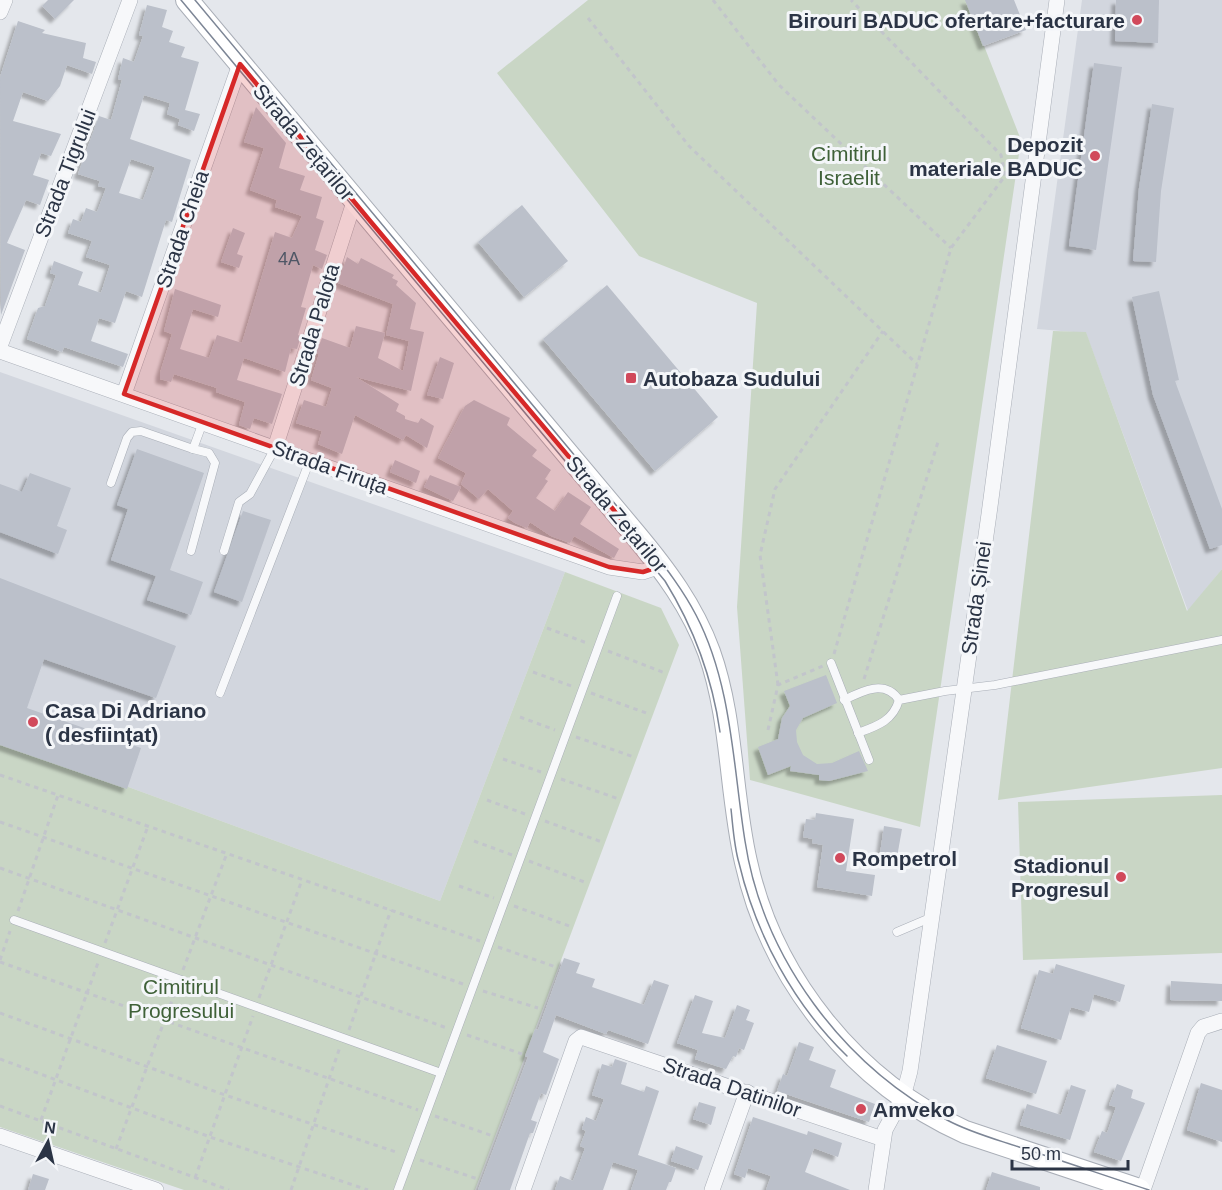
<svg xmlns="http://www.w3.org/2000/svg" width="1222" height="1190" font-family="Arial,sans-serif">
	<defs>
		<filter id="shadow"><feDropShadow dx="-4.5" dy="4.5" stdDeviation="1.5" flood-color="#0004"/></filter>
	</defs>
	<rect width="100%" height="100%" fill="#e4e7ec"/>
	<g fill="#d2d6de">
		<polygon points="1082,0 1222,0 1222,569 1188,611 1086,333 1037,329"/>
		<polygon points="0,372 565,572 440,901 0,740"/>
	</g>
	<g fill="#c9d6c5">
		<polygon points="588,0 966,0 1021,140 920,827 750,780 737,607 757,303 639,256 497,73"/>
		<polygon points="1053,331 1086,332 1187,611 1222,569 1222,768 998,800"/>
		<polygon points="565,572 661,608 679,645 475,1190 184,1190 0,1127 0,740 440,901"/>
		<polygon points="1222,795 1222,953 1023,960 1018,802"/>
	</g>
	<g fill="#bbc0ca" fill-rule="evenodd" filter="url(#shadow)">
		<polygon points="48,0 74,0 55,19 42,6"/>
		<polygon points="965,0 1014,0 1026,30 983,46"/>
		<polygon points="1116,0 1159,0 1158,43 1115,41"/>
		<path d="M 147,5 L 167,10 L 162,27 L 173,31 L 169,42 L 185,47 L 181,57 L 199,62 L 185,110 L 200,114 L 194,131 L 178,125 L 180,119 L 167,114 L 170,103 L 144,95 L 130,139 L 191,160 L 172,222 L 166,220 L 142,297 L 126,291 L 115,323 L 99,318 L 91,341 L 128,354 L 123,367 L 64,347 L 62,352 L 27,339 L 38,308 L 45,306 L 56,275 L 50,273 L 54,261 L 83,272 L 78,285 L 101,293 L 110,265 L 86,257 L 92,241 L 68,233 L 73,219 L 81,222 L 86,208 L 97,212 L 106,188 L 98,186 L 100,181 L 78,174 L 99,116 L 111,120 L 122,80 L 118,79 L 123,58 L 134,62 L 143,36 L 139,35 ZM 131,159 L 155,167 L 143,200 L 119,193 Z"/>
		<polygon points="18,21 45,30 42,33 86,43 83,58 96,62 92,74 67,65 60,86 48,101 23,92 13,121 61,134 51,156 41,153 33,175 49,180 40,205 26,200 7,243 25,250 1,315 0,77"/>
		<polygon points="1094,63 1122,67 1096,250 1069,246"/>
		<polygon points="1152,104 1174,108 1161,191 1156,262 1133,261 1139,188"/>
		<polygon points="256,107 286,143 279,168 305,176 300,190 322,197 316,218 324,221 315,250 327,255 322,269 313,265 301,307 306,308 298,335 301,336 297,349 291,348 285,372 244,358 237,380 282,394 272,424 254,418 250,429 239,425 245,402 216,392 217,388 174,374 171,382 160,379 160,373 172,334 164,331 175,289 221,305 218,317 193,309 180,349 209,358 217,335 242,343 275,232 292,238 302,216 275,207 277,200 250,190 264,148 244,142"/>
		<polygon points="522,205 568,261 524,297 478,242"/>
		<polygon points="233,228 245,233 237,254 243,256 239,268 221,262"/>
		<polygon points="347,257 358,264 361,258 394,275 392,278 398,281 396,285 416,303 410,329 424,332 411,391 356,377 399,404 396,411 405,416 405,419 418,423 421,418 434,426 427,448 406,435 403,440 355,415 342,454 318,444 322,431 296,423 304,400 326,407 332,388 311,380 319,354 316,353 322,338 350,348 356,326 385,333 378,358 403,371 409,341 386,335 393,304 338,283"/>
		<polygon points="607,285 718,417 655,471 543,339"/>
		<polygon points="1159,291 1179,380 1175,381 1222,509 1222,545 1210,549 1153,395 1132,297"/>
		<polygon points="440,357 454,363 443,399 427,395"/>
		<polygon points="474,400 510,418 507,425 537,450 532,456 551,470 545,479 548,481 536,498 555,511 568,492 591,507 580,524 619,549 614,558 574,536 570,543 551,536 530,522 527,528 515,523 508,518 513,511 488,489 479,499 461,484 466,473 438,458 465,406"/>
		<polygon points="137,449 204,473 170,570 203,582 191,615 147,600 156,576 111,560 128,509 117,505"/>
		<polygon points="395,460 420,471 416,483 390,472"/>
		<polygon points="30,473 71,488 57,526 67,530 58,554 0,532 0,484 22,492"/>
		<polygon points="430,475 461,487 453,501 424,487"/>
		<polygon points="243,511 271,520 242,602 214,592"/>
		<polygon points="0,578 176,646 156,698 44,659 27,708 141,748 127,789 0,745"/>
		<polygon points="826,675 837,703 803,718 796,730 797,742 803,755 817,764 832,763 859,751 868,771 829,781 819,780 819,775 790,771 791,766 768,775 758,747 778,739 782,718 790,706 784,691"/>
		<polygon points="816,813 854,819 846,871 875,875 872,896 817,887 823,845 812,843 813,839 803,837 806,819 815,820"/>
		<polygon points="884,826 902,829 897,857 880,854"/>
		<polygon points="564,958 580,963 576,973 595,979 592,987 644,1005 654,980 669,985 648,1044 608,1030 606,1034 556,1015 543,1052 559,1059 546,1095 541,1093 531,1120 537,1122 533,1133 530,1133 510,1190 478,1190 528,1057 525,1056 535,1029 538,1030"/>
		<polygon points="1056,964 1125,985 1120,1002 1094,994 1089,1012 1071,1007 1061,1040 1021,1028 1039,970 1053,974"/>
		<polygon points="1171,981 1222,984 1222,1001 1170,1000"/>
		<polygon points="695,995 713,1001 702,1033 725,1038 737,1005 750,1010 746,1020 754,1023 744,1050 739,1048 736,1057 733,1056 726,1069 695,1059 698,1050 677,1043"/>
		<polygon points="799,1042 814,1047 809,1060 836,1070 830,1087 875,1104 869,1122 777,1091 783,1074 787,1076"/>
		<polygon points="997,1045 1047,1061 1036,1094 986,1078"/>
		<polygon points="615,1059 627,1063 621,1084 644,1092 646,1086 659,1091 638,1155 676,1168 671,1182 669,1182 666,1190 631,1190 638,1170 613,1162 603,1190 555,1190 560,1176 573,1181 585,1148 580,1146 586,1131 582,1129 586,1117 596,1121 604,1099 592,1095 602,1064 612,1067"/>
		<polygon points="1201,1083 1222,1090 1222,1142 1187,1130"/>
		<polygon points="1117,1084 1133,1090 1131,1098 1145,1103 1121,1161 1094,1152 1102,1131 1107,1133 1116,1107 1109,1105"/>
		<polygon points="1071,1085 1086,1090 1070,1140 1020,1125 1027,1104 1061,1115"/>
		<polygon points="699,1102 716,1107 711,1125 693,1119"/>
		<polygon points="753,1117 807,1135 808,1131 842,1143 838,1157 814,1148 805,1172 850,1190 766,1190 771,1176 748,1168 745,1178 734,1174"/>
		<polygon points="676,1146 703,1156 698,1170 671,1161"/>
		<polygon points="992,1172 1040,1187 1040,1190 986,1190"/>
		<polygon points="33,1174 49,1179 45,1190 28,1190"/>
	</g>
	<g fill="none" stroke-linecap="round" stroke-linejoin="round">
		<g stroke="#a9aeb7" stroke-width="9">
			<g id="lane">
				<polyline points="111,483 127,438 132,432 141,431 193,449"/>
				<polyline points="191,551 215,463 209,453 193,449 203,422"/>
				<polyline points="224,551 239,502 250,494 275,448"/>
				<polyline points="831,663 869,760"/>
				<polyline points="220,693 310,460"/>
				<path d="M 844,700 C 862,691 885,679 899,700"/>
				<path d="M 858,733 C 877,726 893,721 899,700 L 945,691 L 995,685 L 1222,640"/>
				<polyline points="14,920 441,1073"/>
				<polyline points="897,932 930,918"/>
				<polyline points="398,1190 617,596"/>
			</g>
		</g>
		<g stroke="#a9aeb7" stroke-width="16">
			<g id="street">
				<polyline points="0,12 5,0"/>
				<polyline points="0,346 130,0"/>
				<polyline points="0,351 609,567 643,572 661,566"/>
				<polyline points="124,394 240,64"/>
				<polyline points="275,448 354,202"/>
				<polyline points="0,1136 156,1190"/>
				<polyline points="523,1190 576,1041 581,1037 883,1139"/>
				<polyline points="712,1190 747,1092"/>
				<polyline points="876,1190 885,1130 903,1097 910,1071 989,514 1057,0"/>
				<polyline points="1143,1190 1198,1033 1203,1027 1222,1021"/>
			</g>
		</g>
		<g stroke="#a9aeb7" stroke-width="24">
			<path id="secondary" d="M 187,0 L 634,533 C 665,570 692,606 709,652 C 733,719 730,793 746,862 C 772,980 856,1083 965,1132 L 1139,1190"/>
		</g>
		<g stroke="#c2c5cb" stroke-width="3" stroke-dasharray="4.5 4.5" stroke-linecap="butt">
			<polyline points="713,0 779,85 951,248"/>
			<polyline points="588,18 689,146 917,364"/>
			<polyline points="547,628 587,643"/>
			<polyline points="608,651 665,673"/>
			<polyline points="834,654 951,248 1005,176 1001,155 851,0"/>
			<polyline points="533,672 574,687"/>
			<polyline points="864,679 938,442"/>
			<polyline points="778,685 760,555 775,489 883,331"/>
			<polyline points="591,693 649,714"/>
			<polyline points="520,717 555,730"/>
			<polyline points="768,730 778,685 823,666"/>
			<polyline points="576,737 634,757"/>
			<polyline points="503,759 541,772"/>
			<polyline points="0,775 480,941"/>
			<polyline points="561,779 619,799"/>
			<polyline points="487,800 525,814"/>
			<polyline points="545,821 602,842"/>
			<polyline points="0,822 463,984"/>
			<polyline points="474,841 512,855"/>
			<polyline points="529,861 587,883"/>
			<polyline points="0,868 447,1028"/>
			<polyline points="459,886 494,898"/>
			<polyline points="514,906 572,927"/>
			<polyline points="18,911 58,795"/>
			<polyline points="105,943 148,826"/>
			<polyline points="498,947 556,967"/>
			<polyline points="0,960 10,931"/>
			<polyline points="0,962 418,1110"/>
			<polyline points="183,970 227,853"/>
			<polyline points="483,991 538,1008"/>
			<polyline points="259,998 302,880"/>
			<polyline points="0,1013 225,1095 399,1153"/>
			<polyline points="349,1030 391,910"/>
			<polyline points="467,1035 522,1054"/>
			<polyline points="0,1059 210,1137 368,1190"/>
			<polyline points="0,1106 229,1190"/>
			<polyline points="435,1116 493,1136"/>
			<polyline points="41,1120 99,960"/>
			<polyline points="116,1149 176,990"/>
			<polyline points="420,1160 478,1179"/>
			<polyline points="195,1178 253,1016"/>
			<polyline points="291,1190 340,1047"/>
		</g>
		<use href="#lane" stroke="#f7f8fa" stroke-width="8"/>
		<use href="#street" stroke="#f7f8fa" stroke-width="15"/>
		<use href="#secondary" stroke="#fff" stroke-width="22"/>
		<g stroke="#7d8696" stroke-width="1.5">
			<path d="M 181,0 L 665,581 C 694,628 712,676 720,732"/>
			<path d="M 195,0 L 636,529 C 657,557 680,584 696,615 C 732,684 733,766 745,841 C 763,958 843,1065 947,1120 C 969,1132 995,1139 1019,1147 C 1063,1161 1106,1176 1149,1190"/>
			<path d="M 731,809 C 733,827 734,846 739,863 C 756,935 794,1005 847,1056"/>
		</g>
	</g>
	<path fill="#d62828" fill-opacity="0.2" stroke="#d62828" stroke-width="4.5" stroke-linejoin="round" d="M 240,64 L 371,222 L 661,566 L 643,572 L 609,567 L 124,394 Z"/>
	<g fill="#d1495b" stroke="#f4f6f9" stroke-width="2">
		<circle cx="1137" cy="20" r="6"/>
		<circle cx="1095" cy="156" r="6"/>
		<rect x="625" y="372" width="12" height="12" rx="3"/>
		<circle cx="33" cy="722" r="6"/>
		<circle cx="840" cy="858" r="6"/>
		<circle cx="1121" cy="877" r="6"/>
		<circle cx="861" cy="1109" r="6"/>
	</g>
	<g text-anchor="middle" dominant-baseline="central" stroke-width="6" stroke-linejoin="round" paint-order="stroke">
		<g font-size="18" fill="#4f5766">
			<text x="289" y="259">4A</text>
		</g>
		<g font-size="21" font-weight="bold" fill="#2b3445" stroke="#f4f6f9" text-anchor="start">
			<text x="1125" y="20" text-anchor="end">Birouri BADUC ofertare+facturare</text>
			<text x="1083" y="144" text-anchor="end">Depozit<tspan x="1083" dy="24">materiale BADUC</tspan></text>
			<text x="643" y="378">Autobaza Sudului</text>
			<text x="45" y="710">Casa Di Adriano<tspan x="45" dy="24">( desființat)</tspan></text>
			<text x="852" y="858">Rompetrol</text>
			<text x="1109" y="865" text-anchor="end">Stadionul<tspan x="1109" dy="24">Progresul</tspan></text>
			<text x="873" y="1109">Amveko</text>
		</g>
		<g font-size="21" fill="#2b3445" stroke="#f4f6f9">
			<text transform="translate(304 142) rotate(50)">Strada Zețarilor</text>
			<text transform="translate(65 173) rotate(-69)">Strada Tigrului</text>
			<text transform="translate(182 229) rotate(-71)">Strada Cheia</text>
			<text transform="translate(314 325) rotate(-73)">Strada Palota</text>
			<text transform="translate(330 467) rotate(20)">Strada Firuța</text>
			<text transform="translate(617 514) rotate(50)">Strada Zețarilor</text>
			<text transform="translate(976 598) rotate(-82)">Strada Șinei</text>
			<text transform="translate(732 1087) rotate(19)">Strada Datinilor</text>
		</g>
		<g font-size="21" fill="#3f6138" stroke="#f4f6f9">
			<text x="849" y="153">Cimitirul<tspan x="849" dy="24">Israelit</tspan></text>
			<text x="181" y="986">Cimitirul<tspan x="181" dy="24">Progresului</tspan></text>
		</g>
	</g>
	<g transform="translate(48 1142) rotate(8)" stroke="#f4f6f9" stroke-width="4.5" paint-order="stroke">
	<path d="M0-4.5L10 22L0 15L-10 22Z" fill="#2b3445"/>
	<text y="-9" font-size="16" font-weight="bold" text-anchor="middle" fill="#2b3445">N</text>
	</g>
	<path d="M1012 1160v9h116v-9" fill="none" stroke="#2b3445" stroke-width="3"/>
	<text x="1021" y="1160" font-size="18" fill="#2b3445" stroke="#f4f6f9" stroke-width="4.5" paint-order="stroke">50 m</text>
</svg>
